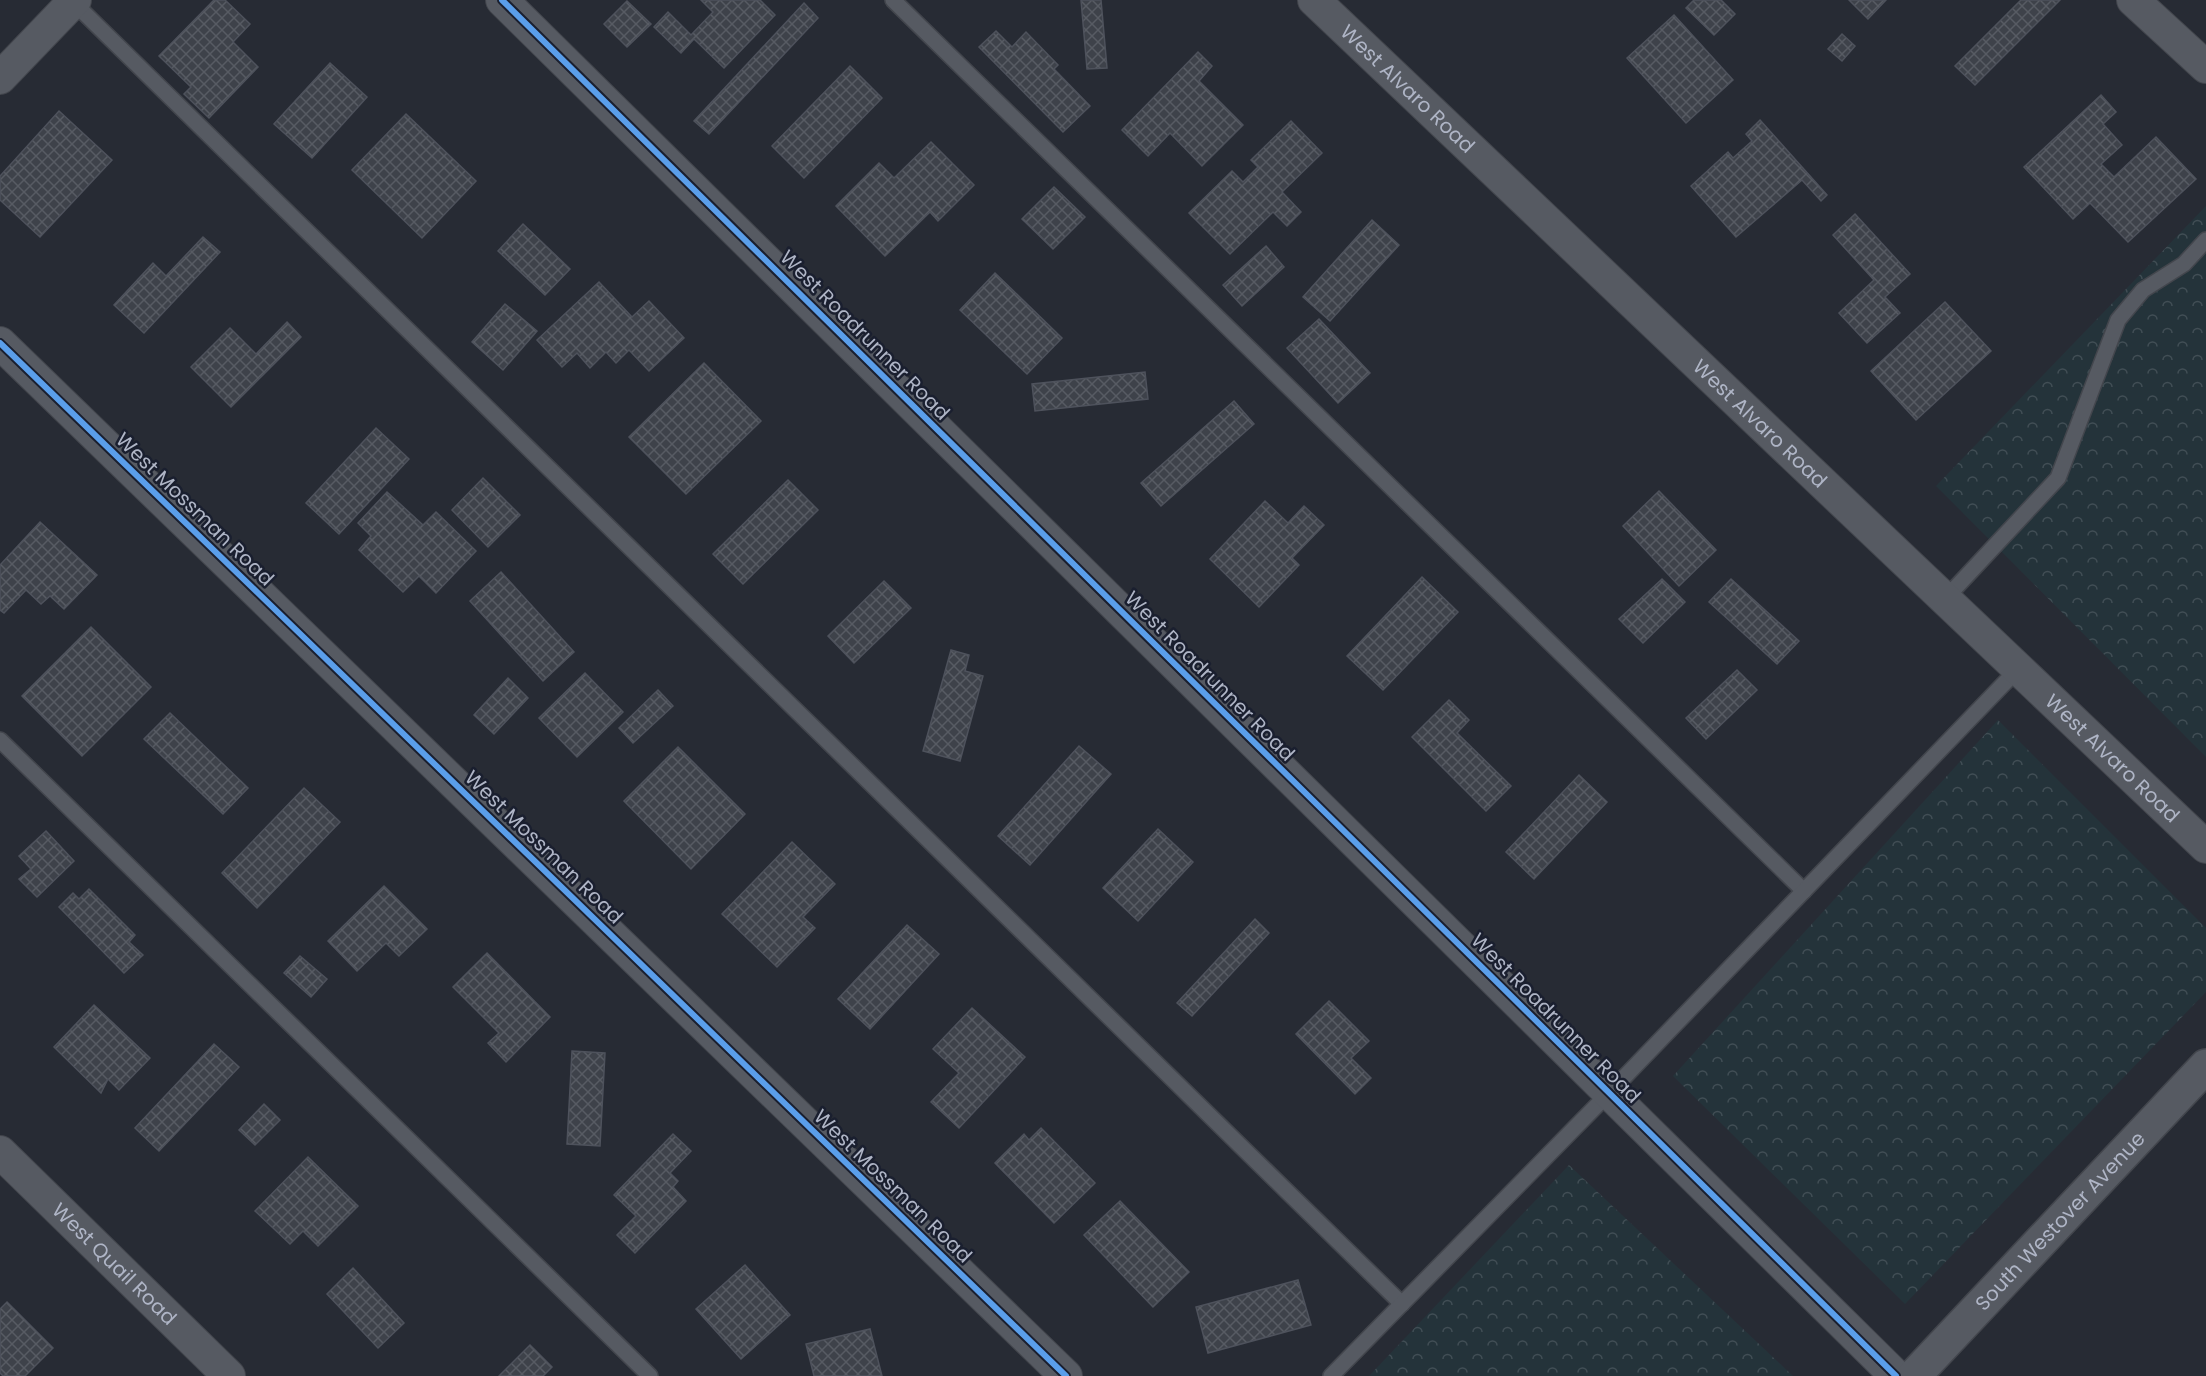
<svg xmlns="http://www.w3.org/2000/svg" width="2206" height="1376" font-family="Poppins,sans-serif">
	<defs>
		<pattern id="park-crowns" width="20" height="18" patternUnits="userSpaceOnUse" patternTransform="scale(1.5)"><rect width="20" height="18" fill="#24333a"/><path d="M2 6a3 3 0 1 1 6 0M12 15a3 3 0 1 1 6 0" fill="none" stroke="#414e55"/></pattern>
		<pattern id="building-cross-hatch" width="8" height="8" patternUnits="userSpaceOnUse" patternTransform="scale(1.5)"><rect width="8" height="8" fill="#3e424a"/><path d="M0 0l8 8M0 8l8-8" fill="none" stroke="#575b63"/></pattern>
	</defs>
	<rect width="100%" height="100%" fill="#272b34"/>
	<g fill="url(#park-crowns)">
		<polygon points="2206,206 2206,757 1936,486"/>
		<polygon points="1998,720 2206,928 2206,992 1905,1304 1673,1076"/>
		<polygon points="1569,1165 1793,1376 1369,1376"/>
	</g>
	<g fill="url(#building-cross-hatch)" stroke="#4e525c" stroke-width="1.5">
		<polygon points="214,0 225,0 250,24 233,42 258,67 209,118 184,94 191,87 159,56"/>
		<polygon points="701,0 760,0 775,15 724,68 694,39 681,53 654,27 668,12 691,35 713,12"/>
		<polygon points="1081,0 1101,0 1107,68 1087,69"/>
		<polygon points="1694,0 1721,0 1735,14 1714,35 1686,8"/>
		<polygon points="1849,0 1886,0 1868,19"/>
		<polygon points="2021,0 2060,0 1975,85 1955,66"/>
		<polygon points="627,1 651,24 627,47 604,24"/>
		<polygon points="804,3 818,18 709,134 694,121"/>
		<polygon points="1674,15 1733,80 1686,123 1627,58"/>
		<polygon points="996,31 1012,47 1026,32 1058,65 1054,69 1090,106 1063,132 979,47"/>
		<polygon points="1842,34 1855,46 1842,61 1828,49"/>
		<polygon points="1198,52 1212,66 1199,81 1243,125 1202,166 1170,133 1148,156 1122,130"/>
		<polygon points="330,63 367,97 312,158 274,124"/>
		<polygon points="850,66 882,98 804,178 772,146"/>
		<polygon points="2101,95 2116,112 2103,124 2122,145 2101,164 2114,177 2156,137 2196,179 2128,242 2090,203 2073,219 2024,167"/>
		<polygon points="59,111 112,160 40,237 0,200 0,176"/>
		<polygon points="406,114 476,181 422,238 352,170"/>
		<polygon points="1760,120 1827,195 1821,201 1802,180 1736,237 1691,186 1728,152 1733,158 1752,141 1746,134"/>
		<polygon points="1291,121 1322,153 1282,192 1301,212 1287,226 1273,212 1230,254 1189,213 1232,171 1243,182 1258,167 1251,160"/>
		<polygon points="931,142 974,185 938,221 930,212 885,256 836,206 879,163 894,178"/>
		<polygon points="1054,187 1085,217 1053,249 1022,219"/>
		<polygon points="1855,214 1910,274 1885,297 1900,313 1867,343 1839,313 1874,280 1833,235"/>
		<polygon points="1372,220 1399,245 1330,321 1303,297"/>
		<polygon points="523,224 570,269 545,295 498,251"/>
		<polygon points="203,237 220,252 144,333 114,305 153,263 166,276"/>
		<polygon points="1266,246 1284,267 1242,306 1223,285"/>
		<polygon points="995,273 1062,338 1027,374 960,310"/>
		<polygon points="599,282 632,317 649,301 684,338 649,371 629,350 616,363 606,352 590,368 577,353 562,367 537,340"/>
		<polygon points="1945,302 1991,351 1916,420 1871,371"/>
		<polygon points="505,304 537,331 503,370 472,342"/>
		<polygon points="1319,319 1370,373 1338,403 1287,348"/>
		<polygon points="287,322 301,337 231,407 191,367 230,328 256,354"/>
		<polygon points="704,363 761,421 686,494 629,437"/>
		<polygon points="1145,372 1148,399 1035,411 1032,384"/>
		<polygon points="1234,401 1254,424 1161,506 1141,483"/>
		<polygon points="376,428 409,459 339,534 306,503"/>
		<polygon points="483,478 520,515 488,547 452,510"/>
		<polygon points="788,480 818,510 743,584 713,554"/>
		<polygon points="1659,491 1716,550 1679,586 1623,526"/>
		<polygon points="387,492 423,525 436,512 476,551 436,593 419,576 403,592 359,550 371,536 358,523"/>
		<polygon points="1265,501 1288,523 1304,506 1324,525 1292,558 1299,565 1259,607 1210,559"/>
		<polygon points="40,522 97,575 64,609 50,596 41,604 26,590 4,613 0,610 0,565"/>
		<polygon points="501,572 574,652 543,681 470,601"/>
		<polygon points="1422,577 1458,612 1383,690 1347,656"/>
		<polygon points="1662,579 1685,602 1643,643 1619,619"/>
		<polygon points="1731,579 1799,641 1777,664 1709,602"/>
		<polygon points="884,581 911,608 854,663 828,636"/>
		<polygon points="91,627 151,687 82,756 22,696"/>
		<polygon points="951,650 969,655 965,671 983,676 960,761 923,751"/>
		<polygon points="1737,670 1757,690 1706,739 1686,718"/>
		<polygon points="585,673 623,712 577,757 539,718"/>
		<polygon points="508,678 528,698 494,734 474,715"/>
		<polygon points="658,690 673,706 633,743 619,728"/>
		<polygon points="1449,700 1469,720 1457,733 1511,786 1486,811 1412,737"/>
		<polygon points="170,713 248,788 223,814 144,739"/>
		<polygon points="1079,746 1111,774 1030,865 998,836"/>
		<polygon points="678,747 745,814 691,869 624,801"/>
		<polygon points="1579,775 1607,802 1534,879 1506,852"/>
		<polygon points="304,788 340,822 257,908 222,873"/>
		<polygon points="1158,829 1193,862 1138,921 1103,888"/>
		<polygon points="46,831 74,861 37,897 19,879 31,869 19,856"/>
		<polygon points="792,842 835,884 803,917 815,928 777,967 722,914"/>
		<polygon points="384,886 427,929 399,956 386,943 357,971 328,941"/>
		<polygon points="89,889 135,935 129,942 143,955 124,973 59,907 73,893 79,899"/>
		<polygon points="1255,919 1269,933 1192,1016 1177,1003"/>
		<polygon points="907,925 939,954 870,1029 838,999"/>
		<polygon points="487,953 550,1017 506,1062 488,1043 499,1033 453,987"/>
		<polygon points="300,956 327,979 311,997 284,973"/>
		<polygon points="1329,1001 1369,1041 1351,1058 1371,1078 1355,1094 1296,1034"/>
		<polygon points="94,1005 150,1058 119,1090 108,1079 101,1093 54,1047"/>
		<polygon points="972,1008 1025,1057 959,1128 931,1102 959,1073 933,1049"/>
		<polygon points="214,1044 239,1067 159,1151 135,1128"/>
		<polygon points="572,1051 605,1053 600,1146 567,1144"/>
		<polygon points="264,1104 280,1120 255,1145 239,1130"/>
		<polygon points="1041,1128 1095,1183 1054,1223 995,1163 1024,1134 1029,1140"/>
		<polygon points="673,1134 691,1151 670,1173 678,1181 673,1187 686,1201 635,1253 617,1235 636,1216 614,1195"/>
		<polygon points="308,1157 358,1206 318,1246 303,1231 290,1244 255,1211"/>
		<polygon points="1120,1201 1189,1272 1153,1307 1084,1235"/>
		<polygon points="745,1265 790,1315 741,1359 696,1309"/>
		<polygon points="353,1268 404,1323 378,1348 327,1294"/>
		<polygon points="1298,1280 1311,1325 1208,1353 1196,1307"/>
		<polygon points="7,1302 53,1348 25,1376 3,1376 0,1373 0,1309"/>
		<polygon points="870,1329 882,1376 814,1376 806,1344"/>
		<polygon points="530,1345 552,1367 543,1376 499,1376"/>
	</g>
	<g fill="none" stroke-linecap="round" stroke-linejoin="round">
		<g stroke="#43464d" stroke-width="18">
			<g id="service">
				<polyline points="71,0 1402,1304"/>
				<polyline points="893,0 1804,891"/>
				<polyline points="1945,599 2058,478 2118,320 2143,290 2184,264 2206,240"/>
				<polyline points="0,740 650,1376"/>
				<polyline points="1331,1376 1609,1093 2018,669"/>
			</g>
		</g>
		<g stroke="#43464d" stroke-width="34">
			<g id="minor">
				<polyline points="502,0 1896,1376"/>
				<path id="s1" d="M 1314,0 L 2206,847"/>
				<polyline points="2133,0 2206,67"/>
				<polyline points="0,78 75,0"/>
				<polyline points="0,343 1066,1376"/>
				<path id="s2" d="M 0,1152 L 229,1376"/>
			</g>
		</g>
		<g stroke="#43464d" stroke-width="36">
			<g id="tertiary">
				<path id="s3" d="M 1914,1376 L 2206,1066"/>
			</g>
		</g>
		<use href="#service" stroke="#565a62" stroke-width="15"/>
		<use href="#minor" stroke="#565a62" stroke-width="32"/>
		<use href="#tertiary" stroke="#565a62" stroke-width="33"/>
		<g stroke="#1a1f2f" stroke-width="10">
			<g id="cycleway">
				<polyline points="502,0 1896,1376"/>
				<polyline points="0,343 1066,1376"/>
			</g>
		</g>
		<use href="#cycleway" stroke="#5a9eea" stroke-width="6"/>
	</g>
	<g text-anchor="middle" dominant-baseline="central" stroke-width="5" stroke-linejoin="round" paint-order="stroke">
		<g font-size="20" fill="#afb5c6" stroke="#1a1f2f">
			<text stroke="none"><textPath href="#s1" startOffset="129">West Alvaro Road</textPath></text>
			<text transform="translate(865 335) rotate(45)">West Roadrunner Road</text>
			<text stroke="none"><textPath href="#s1" startOffset="615">West Alvaro Road</textPath></text>
			<text transform="translate(195 509) rotate(44)">West Mossman Road</text>
			<text transform="translate(1210 676) rotate(45)">West Roadrunner Road</text>
			<text stroke="none"><textPath href="#s1" startOffset="1101">West Alvaro Road</textPath></text>
			<text transform="translate(544 847) rotate(44)">West Mossman Road</text>
			<text transform="translate(1556 1018) rotate(45)">West Roadrunner Road</text>
			<text transform="translate(893 1186) rotate(44)">West Mossman Road</text>
			<text stroke="none"><textPath href="#s3" startOffset="213">South Westover Avenue</textPath></text>
			<text stroke="none"><textPath href="#s2" startOffset="160">West Quail Road</textPath></text>
		</g>
	</g>
</svg>
